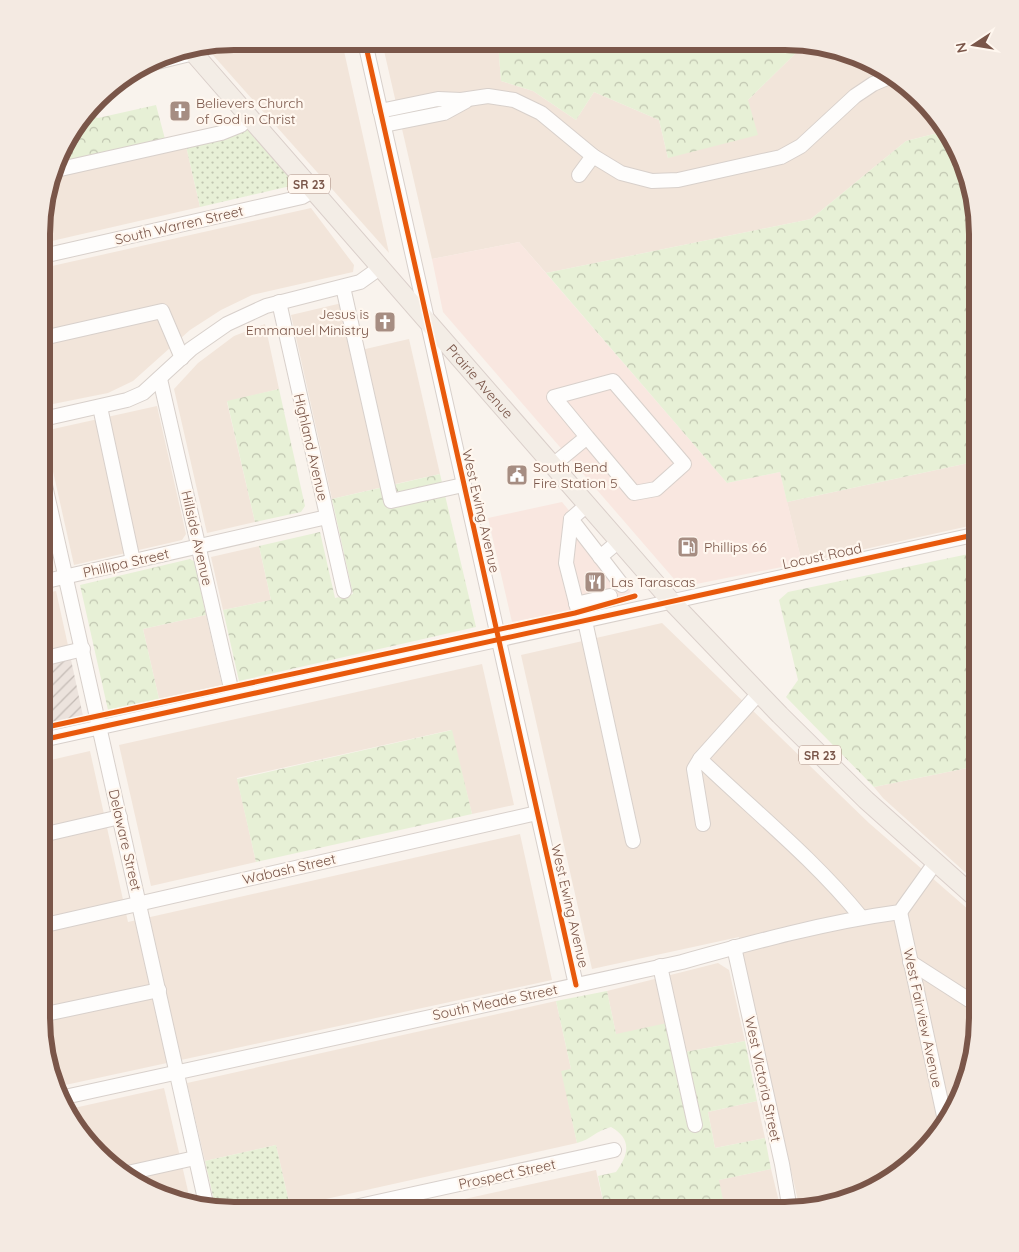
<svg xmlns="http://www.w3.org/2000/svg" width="1019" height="1252" font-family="Quicksand,sans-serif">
	<defs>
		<pattern id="industrial-furrows" width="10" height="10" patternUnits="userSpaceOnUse" patternTransform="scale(1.25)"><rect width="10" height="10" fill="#ece3dd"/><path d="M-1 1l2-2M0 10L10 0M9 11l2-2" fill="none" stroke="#c4bbb5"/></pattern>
		<pattern id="grass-dots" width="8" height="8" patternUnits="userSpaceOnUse" patternTransform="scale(1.25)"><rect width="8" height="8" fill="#e7f0d6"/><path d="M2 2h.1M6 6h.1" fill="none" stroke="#c0c5b0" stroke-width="1.8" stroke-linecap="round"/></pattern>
		<pattern id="forest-crowns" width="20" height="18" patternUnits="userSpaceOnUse" patternTransform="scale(1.25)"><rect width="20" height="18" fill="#e7f0d6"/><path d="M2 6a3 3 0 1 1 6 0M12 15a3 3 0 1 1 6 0" fill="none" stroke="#c0c5b0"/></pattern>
	</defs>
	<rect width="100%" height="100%" fill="#f9f3ed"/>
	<g fill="#f2e5da">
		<polygon points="234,41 342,42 389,253 205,46"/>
		<polygon points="382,42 498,42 501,81 533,91 576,120 594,92 659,120 668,158 748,100 806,43 892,74 946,131 906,141 811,219 546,273 519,242 432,259"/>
		<polygon points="186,146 200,207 43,243 43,208 54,175"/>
		<polygon points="311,208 354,265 353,272 252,295 221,310 190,330 133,381 108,393 43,406 43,268"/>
		<polygon points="342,303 383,487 332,499 291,315"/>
		<polygon points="265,324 279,389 227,402 255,522 207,533 174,389 198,363 234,336"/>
		<polygon points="409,339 440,474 391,485 361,350"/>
		<polygon points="157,406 186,534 182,540 74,565 44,431"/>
		<polygon points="978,461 978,524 802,563 787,502"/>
		<polygon points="259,546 271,600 223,610 211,557"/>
		<polygon points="56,591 69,650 42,656 42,594"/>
		<polygon points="206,615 222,685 159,699 143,629"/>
		<polygon points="662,623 869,823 977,917 977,1031 967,1080 945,1125 881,1185 800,1210 739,937 592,969 521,655"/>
		<polygon points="482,664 514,805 472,814 451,730 237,778 256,862 151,886 119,745"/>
		<polygon points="90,751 128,922 520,834 552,980 56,1087 48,1068 41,1018 42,762"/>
		<polygon points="977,766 977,883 883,798 874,787"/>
		<polygon points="718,963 729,970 745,1041 674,1054 616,1034 607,991"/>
		<polygon points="556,1001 571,1069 562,1072 577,1143 290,1207 276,1145 205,1161 187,1083"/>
		<polygon points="164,1088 191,1204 172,1200 127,1178 65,1110"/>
		<polygon points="757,1101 765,1138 715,1148 708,1112"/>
		<polygon points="771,1169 781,1210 725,1210 718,1180"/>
		<polygon points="596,1170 605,1210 414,1210"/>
	</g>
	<g fill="#f9e7e0">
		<polygon points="519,242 727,483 780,472 802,563 681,587 443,312 432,259"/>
		<polygon points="562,502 632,587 629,594 573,610 512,622 488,518"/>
	</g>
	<polygon fill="url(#industrial-furrows)" points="70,655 83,716 42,725 42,662"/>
	<g fill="url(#grass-dots)">
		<polygon points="248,128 299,184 200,207 186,146"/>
		<polygon points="276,1145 290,1207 275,1210 216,1209 205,1161"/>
	</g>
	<g fill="url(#forest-crowns)">
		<polygon points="498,42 806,43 748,100 758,135 668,158 659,120 594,92 576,120 533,91 501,81"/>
		<polygon points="156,105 165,139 58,164 67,138 87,114 98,118"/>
		<polygon points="946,131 952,138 971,184 978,234 978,461 787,502 780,472 727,483 546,273 811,219 906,141"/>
		<polygon points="279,389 305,506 301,512 255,522 227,401"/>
		<polygon points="440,474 476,627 239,681 223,610 271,600 259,546 320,532 335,598 353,594 332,499"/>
		<polygon points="42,533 50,564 42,570"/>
		<polygon points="978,552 977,766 874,787 786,697 798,680 779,600 788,592"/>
		<polygon points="190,559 195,562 206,615 143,629 159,699 108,710 80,585"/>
		<polygon points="452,730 472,814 256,862 237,779"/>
		<path d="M 607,991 L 616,1034 L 667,1023 L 674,1054 L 745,1041 L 757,1101 L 708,1112 L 715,1148 L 765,1138 L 771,1169 L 719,1180 L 725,1210 L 605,1210 L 598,1176 L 616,1172 C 629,1154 632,1139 611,1127 C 595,1131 592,1139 577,1143 L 561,1071 L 571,1069 L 556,1001 Z"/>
	</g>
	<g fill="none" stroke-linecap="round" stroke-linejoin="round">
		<g stroke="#d8d0cb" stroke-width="16">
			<g id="minor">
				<polyline points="365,42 576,985"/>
				<polyline points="153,63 194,53"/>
				<polyline points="380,111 438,99 461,100 488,96 514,100 541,113 593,156 621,173 652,181 678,180 781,157 801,146 855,96 873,84 894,75"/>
				<polyline points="384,125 444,113 466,101"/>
				<polyline points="56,170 221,133 241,125 250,116"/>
				<polyline points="579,175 593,156"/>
				<polyline points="43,256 302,197 314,190"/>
				<polyline points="343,287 391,501 463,485"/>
				<polyline points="279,302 344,591"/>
				<polyline points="43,338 162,311 182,358"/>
				<polyline points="160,379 233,697"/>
				<polyline points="100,407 133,561"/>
				<polyline points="43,419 127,400 143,393 191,349 227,324 266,306 360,282 381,267"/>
				<polyline points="553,465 587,437 554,397 613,381 684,464 656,489 634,493 587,437"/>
				<polyline points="42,472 207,1208"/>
				<polyline points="571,519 622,585"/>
				<polyline points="600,557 619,541"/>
				<polyline points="42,582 327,517"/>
				<polyline points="576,604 610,596"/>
				<polyline points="585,621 633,841"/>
				<polyline points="581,622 566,563 571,519 587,505"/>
				<polyline points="42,659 83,649"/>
				<polyline points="42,740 978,534"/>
				<path d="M 700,759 C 754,811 814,859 861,917"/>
				<polyline points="703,824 694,769 700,759 759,693"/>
				<polyline points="42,835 120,817"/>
				<polyline points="900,912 946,1125"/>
				<polyline points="41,926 537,813"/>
				<polyline points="734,947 782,1164 790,1210"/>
				<polyline points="910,962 977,1005"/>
				<polyline points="660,966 695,1125"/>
				<polyline points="41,1015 159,990"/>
				<path d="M 60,1098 L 682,962 C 754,942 826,922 900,912 L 935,863"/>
				<polyline points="123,1174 195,1158"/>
				<polyline points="341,1210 614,1150"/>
			</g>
		</g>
		<g stroke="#dacfca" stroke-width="20">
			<g id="major">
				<path id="s1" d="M 190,49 L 672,602 L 780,715 L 866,800 L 977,899"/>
			</g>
		</g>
		<use href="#minor" stroke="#fefdfc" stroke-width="14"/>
		<use href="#major" stroke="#f3ede6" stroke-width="18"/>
		<g stroke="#fff7ef" stroke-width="8">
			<g id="cycleway">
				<polyline points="365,42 576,985"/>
				<polyline points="42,728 575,613 635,596"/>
				<polyline points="42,740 978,534"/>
			</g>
		</g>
		<use href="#cycleway" stroke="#e8590c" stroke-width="5"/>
	</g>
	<defs>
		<g id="church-square" transform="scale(1.125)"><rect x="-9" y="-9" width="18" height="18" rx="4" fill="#a68d82" stroke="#fff7ef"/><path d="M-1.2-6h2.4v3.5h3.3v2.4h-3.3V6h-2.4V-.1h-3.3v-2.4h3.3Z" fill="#fff"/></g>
		<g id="civic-square" transform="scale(1.125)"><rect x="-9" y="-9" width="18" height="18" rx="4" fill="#a68d82" stroke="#fff7ef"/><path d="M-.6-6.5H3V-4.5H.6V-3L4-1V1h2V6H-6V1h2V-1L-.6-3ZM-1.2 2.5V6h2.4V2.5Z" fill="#fff"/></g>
		<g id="fuel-square" transform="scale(1.125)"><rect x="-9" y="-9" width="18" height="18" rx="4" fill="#a68d82" stroke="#fff7ef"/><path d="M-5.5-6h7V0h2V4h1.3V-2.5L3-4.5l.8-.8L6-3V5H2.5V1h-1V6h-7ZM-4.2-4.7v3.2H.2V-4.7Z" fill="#fff"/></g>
		<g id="restaurant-square" transform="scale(1.125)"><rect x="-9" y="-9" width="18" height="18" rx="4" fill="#a68d82" stroke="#fff7ef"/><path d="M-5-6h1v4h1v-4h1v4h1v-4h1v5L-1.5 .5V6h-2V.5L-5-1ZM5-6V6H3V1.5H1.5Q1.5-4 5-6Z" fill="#fff"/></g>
	</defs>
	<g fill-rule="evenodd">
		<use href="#church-square" x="180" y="111"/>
		<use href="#church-square" x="385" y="322"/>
		<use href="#civic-square" x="517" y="475"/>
		<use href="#fuel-square" x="688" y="547"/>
		<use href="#restaurant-square" x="595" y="582"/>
	</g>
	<g text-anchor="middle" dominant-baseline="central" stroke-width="4.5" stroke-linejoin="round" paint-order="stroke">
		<g fill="#fff7ef" stroke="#a2867b" stroke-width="1">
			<rect x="288" y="174.5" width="42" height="19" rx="4"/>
			<rect x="799" y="745.5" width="42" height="19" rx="4"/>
		</g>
		<g font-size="12" font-weight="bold" fill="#7a5649">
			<text x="309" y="184">SR 23</text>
			<text x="820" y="755">SR 23</text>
		</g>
		<g font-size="14" fill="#7a5649" stroke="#fff7ef" text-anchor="start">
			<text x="196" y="103">Believers Church<tspan x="196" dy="16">of God in Christ</tspan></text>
			<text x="369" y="314" text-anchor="end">Jesus is<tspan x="369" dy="16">Emmanuel Ministry</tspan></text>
			<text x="533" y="467">South Bend<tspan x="533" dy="16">Fire Station 5</tspan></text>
			<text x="704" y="547">Phillips 66</text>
			<text x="611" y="582">Las Tarascas</text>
		</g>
		<g font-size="14" fill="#7a5649" stroke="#fff7ef">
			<text transform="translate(179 225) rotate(-13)">South Warren Street</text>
			<text stroke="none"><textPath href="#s1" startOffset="441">Prairie Avenue</textPath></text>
			<text transform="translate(311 447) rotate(77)">Highland Avenue</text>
			<text transform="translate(481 511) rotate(77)">West Ewing Avenue</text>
			<text transform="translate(197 538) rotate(77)">Hillside Avenue</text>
			<text transform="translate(822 556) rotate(-12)">Locust Road</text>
			<text transform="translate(126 563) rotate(-13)">Phillipa Street</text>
			<text transform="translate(125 840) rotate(77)">Delaware Street</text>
			<text transform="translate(289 869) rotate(-13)">Wabash Street</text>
			<text transform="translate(570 906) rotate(77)">West Ewing Avenue</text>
			<text transform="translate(495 1002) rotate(-12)">South Meade Street</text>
			<text transform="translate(923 1018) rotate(78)">West Fairview Avenue</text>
			<text transform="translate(763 1079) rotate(78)">West Victoria Street</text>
			<text transform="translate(507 1174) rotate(-12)">Prospect Street</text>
		</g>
	</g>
	<path d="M0 0H1019V1252H0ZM234 50H785A184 184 0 0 1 969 234V1018A184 184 0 0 1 785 1202H234A184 184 0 0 1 50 1018V234A184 184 0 0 1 234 50Z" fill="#f4eae2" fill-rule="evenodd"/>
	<path fill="none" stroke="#7a5649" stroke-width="6" d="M234 50H785A184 184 0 0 1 969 234V1018A184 184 0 0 1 785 1202H234A184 184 0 0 1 50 1018V234A184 184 0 0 1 234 50Z"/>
	<g transform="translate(974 45) rotate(258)" stroke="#fff7ef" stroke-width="4" paint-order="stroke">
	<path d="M0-4L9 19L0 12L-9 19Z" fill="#7a5649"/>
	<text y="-8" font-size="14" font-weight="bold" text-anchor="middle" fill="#7a5649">N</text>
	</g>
</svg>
